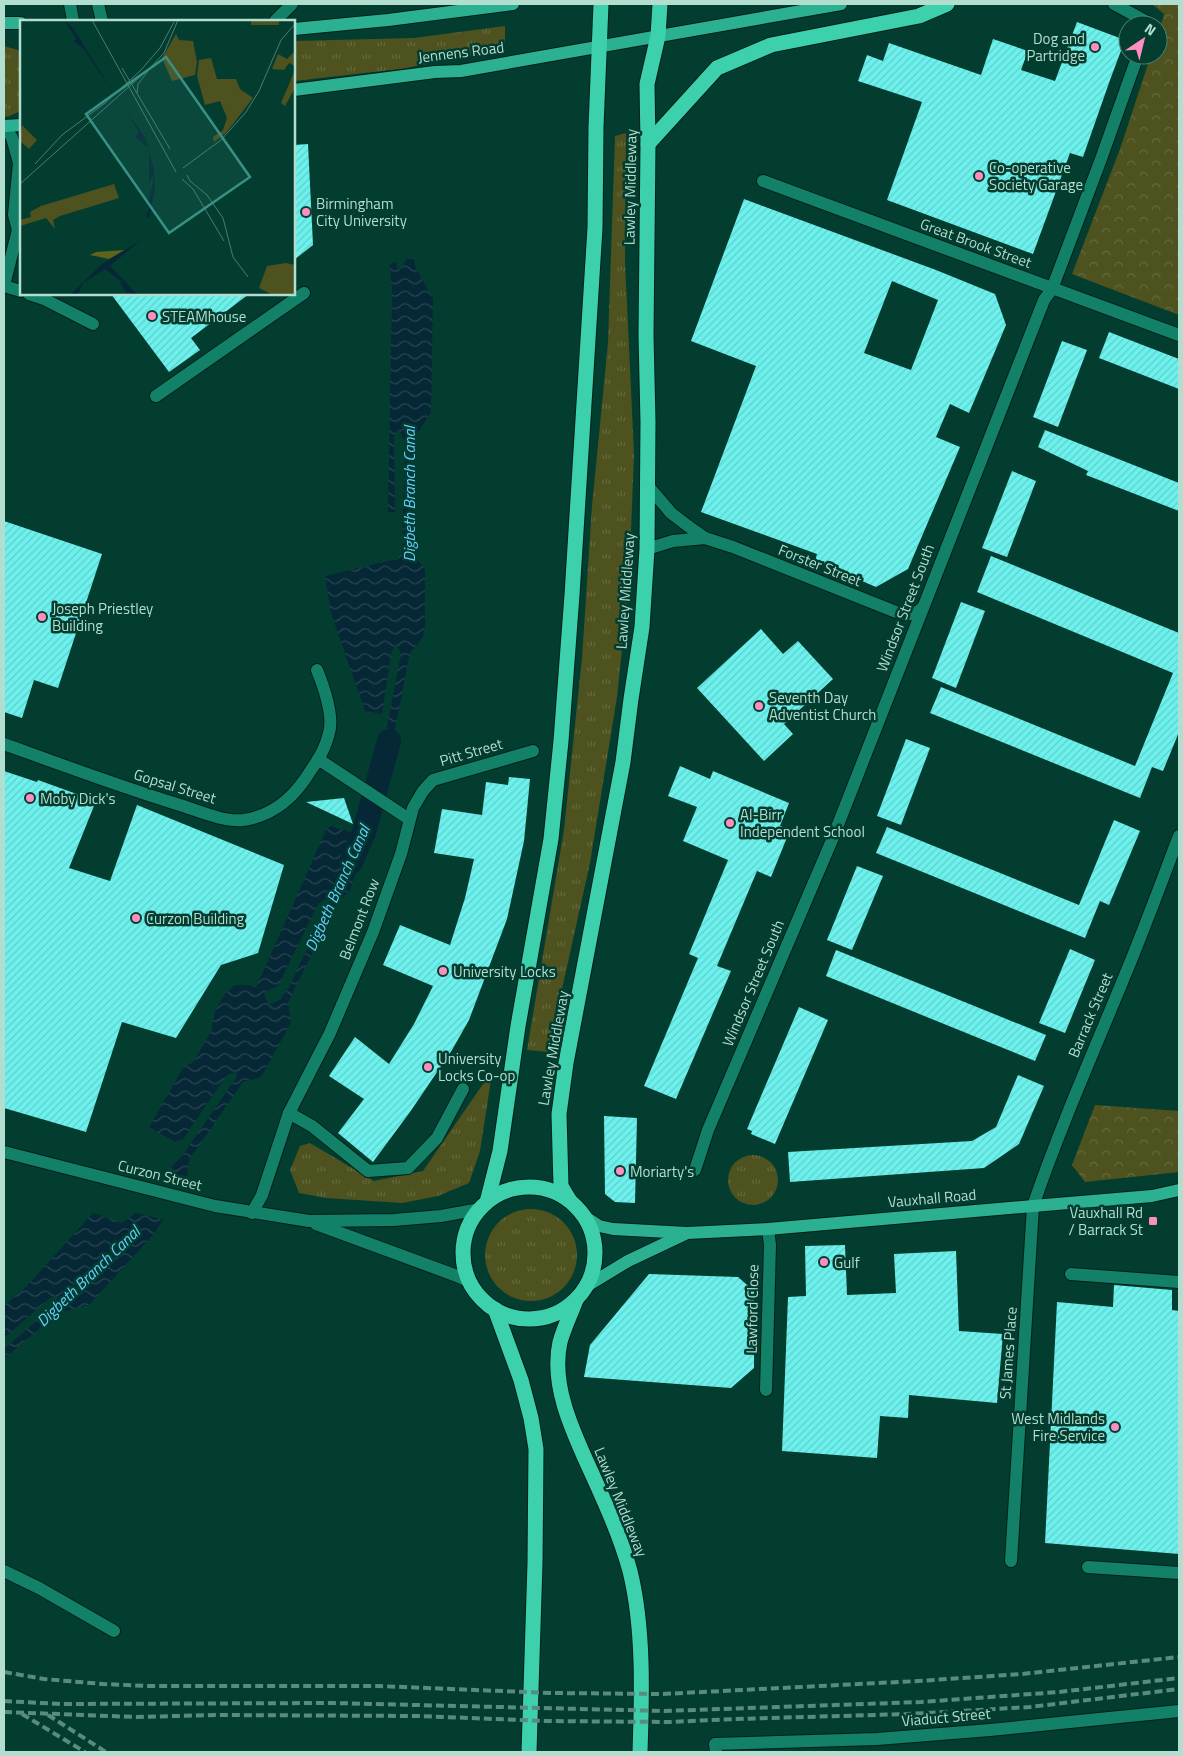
<svg xmlns="http://www.w3.org/2000/svg" width="1183" height="1756" font-family="'Titillium Web',sans-serif">
	<defs>
		<pattern id="grass-tufts" width="24" height="20" patternUnits="userSpaceOnUse" patternTransform="scale(1.25)"><rect width="24" height="20" fill="#4e521f"/><path d="M3 7l-1-3M5 7V3M7 7l1-3M15 17l-1-3M17 17v-4M19 17l1-3" fill="none" stroke="#656a3e"/></pattern>
		<pattern id="park-crowns" width="20" height="18" patternUnits="userSpaceOnUse" patternTransform="scale(1.25)"><rect width="20" height="18" fill="#4e521f"/><path d="M2 6a3 3 0 1 1 6 0M12 15a3 3 0 1 1 6 0" fill="none" stroke="#656a3e"/></pattern>
		<pattern id="water-waves" width="16" height="10" patternUnits="userSpaceOnUse" patternTransform="scale(1.25)"><rect width="16" height="10" fill="#062736"/><path d="M0 5q4-4 8 0t8 0" fill="none" stroke="#284652"/></pattern>
		<pattern id="building-hatch" width="6" height="6" patternUnits="userSpaceOnUse" patternTransform="scale(1.25)"><rect width="6" height="6" fill="#6cf1ed"/><path d="M-1 1l2-2M0 6l6-6M5 7l2-2" fill="none" stroke="#61ceca"/></pattern>
	</defs>
	<rect width="100%" height="100%" fill="#033d30"/>
	<g fill="url(#grass-tufts)">
		<polygon points="505,26 505,49 400,69 294,81 294,41 414,38"/>
		<polygon points="4,46 18,50 21,57 21,111 9,116 4,117"/>
		<polygon points="626,133 625,261 634,454 629,583 617,697 590,863 548,1052 527,1050 564,830 582,658 592,506 608,343 615,136"/>
		<polygon points="491,1080 480,1151 469,1183 438,1196 402,1203 326,1198 299,1193 290,1170 300,1146 310,1143 374,1181 423,1171 483,1084"/>
		<circle cx="753" cy="1180" r="25"/>
		<circle cx="531" cy="1255" r="46"/>
	</g>
	<g fill="url(#park-crowns)">
		<polygon points="1152,4 1179,4 1179,315 1072,274 1120,149 1151,55 1158,55 1158,34 1164,14"/>
		<polygon points="1095,1105 1179,1111 1179,1172 1085,1182 1072,1165"/>
	</g>
	<g fill="url(#water-waves)" fill-rule="evenodd">
		<polygon points="407,259 415,259 415,267 433,299 431,412 412,443 412,457 410,538 412,552 425,570 425,627 423,637 410,653 392,744 384,776 377,768 384,743 401,653 396,643 391,654 382,714 365,711 331,613 325,576 397,559 402,552 405,442 398,428 394,438 395,512 388,512 392,293 390,264 396,262 399,272"/>
		<path d="M 331,826 L 353,833 L 360,828 L 368,837 L 350,890 L 338,902 L 294,990 L 288,1003 L 291,1023 L 261,1077 L 243,1082 L 189,1160 L 187,1176 L 155,1233 L 89,1305 L 60,1312 L 49,1322 L 48,1321 L 4,1359 L 4,1349 L 55,1305 L 58,1296 L 50,1298 L 4,1338 L 4,1306 L 25,1288 L 93,1213 L 122,1223 L 132,1216 L 170,1168 L 182,1156 L 236,1078 L 237,1071 L 226,1076 L 183,1139 L 175,1142 L 149,1127 L 183,1068 L 193,1062 L 211,1032 L 215,1011 L 225,994 L 235,985 L 249,985 L 256,988 L 327,828 ZM 329,896 L 329,903 L 289,987 L 280,1000 L 268,1005 L 264,992 L 278,986 L 318,904 Z"/>
	</g>
	<polygon fill="#033d30" points="164,1171 189,1177 165,1220 132,1212"/>
	<g fill="none" stroke-linecap="round" stroke-linejoin="round">
		<polyline stroke="#062736" stroke-width="24" points="351,862 364,832 389,741"/>
	</g>
	<g fill="url(#building-hatch)" fill-rule="evenodd">
		<polygon points="1077,22 1125,40 1110,80 1083,157 1070,153 1033,254 887,200 922,102 858,81 867,55 883,61 889,43 981,75 993,39 1028,51 1021,70 1055,81"/>
		<polygon points="308,144 313,245 294,260 294,145"/>
		<path d="M 744,199 L 936,270 L 995,294 L 1006,325 L 969,413 L 950,404 L 936,437 L 960,447 L 908,569 L 876,587 L 815,561 L 817,554 L 701,512 L 756,366 L 691,341 ZM 892,281 L 938,300 L 911,370 L 864,353 Z"/>
		<polygon points="111,294 249,294 191,338 200,350 169,372"/>
		<polygon points="1109,332 1179,359 1179,389 1099,358"/>
		<polygon points="1062,341 1087,350 1058,427 1033,417"/>
		<polygon points="1045,430 1179,483 1179,511 1086,475 1088,471 1038,447"/>
		<polygon points="1012,471 1036,481 1007,557 982,548"/>
		<polygon points="4,521 102,554 58,688 34,680 22,718 4,712"/>
		<polygon points="991,556 1179,633 1179,732 1163,771 1152,767 1140,798 930,713 941,687 1135,766 1173,673 977,592"/>
		<polygon points="961,602 985,611 956,688 932,678"/>
		<polygon points="761,629 783,654 798,641 833,679 784,724 793,734 764,761 697,688"/>
		<polygon points="906,739 930,748 901,825 877,816"/>
		<polygon points="680,766 710,779 713,771 789,803 780,826 790,830 771,877 757,871 717,966 731,971 676,1099 644,1086 698,958 689,954 728,860 683,841 697,807 668,796"/>
		<polygon points="4,771 37,782 38,780 96,801 69,868 110,881 137,805 284,865 258,953 221,965 176,1038 122,1022 86,1132 4,1108"/>
		<polygon points="509,777 530,779 524,841 507,919 469,1020 452,1050 410,1112 373,1162 338,1133 364,1099 329,1076 355,1037 389,1064 414,1024 433,986 383,965 400,925 450,945 465,898 474,859 434,853 442,809 482,815 486,782 508,785"/>
		<polygon points="344,798 353,824 306,802"/>
		<polygon points="1114,820 1140,831 1109,905 1100,901 1085,938 876,853 887,827 1079,905"/>
		<polygon points="857,866 883,876 852,950 827,940"/>
		<polygon points="1070,949 1095,960 1065,1033 1039,1023"/>
		<polygon points="836,950 1046,1035 1035,1061 826,976"/>
		<polygon points="799,1007 828,1020 775,1144 751,1134 752,1131 747,1129"/>
		<polygon points="1018,1075 1044,1086 1019,1144 984,1168 790,1182 788,1152 972,1141 996,1127"/>
		<polygon points="604,1116 637,1118 635,1203 615,1202 605,1194"/>
		<polygon points="845,1245 847,1295 896,1293 894,1254 956,1251 959,1331 1003,1334 997,1403 909,1395 908,1418 880,1416 877,1458 782,1451 788,1297 806,1296 805,1246"/>
		<polygon points="649,1274 738,1277 754,1291 754,1368 731,1388 584,1377 590,1345"/>
		<polygon points="1114,1285 1172,1290 1172,1310 1179,1311 1179,1554 1045,1543 1057,1302 1113,1307"/>
	</g>
	<g fill="none" stroke-linecap="round" stroke-linejoin="round">
		<g stroke="#022119" stroke-width="14">
			<g id="minor">
				<polyline points="70,4 73,21"/>
				<polyline points="98,4 102,21"/>
				<polyline points="1114,4 1149,23 1148,25"/>
				<polyline points="275,21 292,4"/>
				<polyline points="5,126 12,138 19,163 14,215 18,230"/>
				<polyline points="763,181 1179,335"/>
				<polyline points="4,285 18,230 21,226"/>
				<polyline points="4,286 21,291"/>
				<polyline points="29,294 44,299 93,324"/>
				<polyline points="156,396 304,293"/>
				<path d="M 648,486 L 671,513 L 692,529 L 705,538 L 733,547 L 896,612 C 906,616 914,616 922,608"/>
				<polyline points="647,549 673,541 705,538"/>
				<path d="M 4,744 C 62,765 121,787 180,805 C 199,811 223,822 243,820 C 274,816 296,795 311,770 C 319,759 326,746 329,733 C 334,716 323,685 317,670"/>
				<polyline points="318,759 409,819"/>
				<polyline points="289,1113 312,1126 368,1171 408,1168 437,1138 463,1089"/>
				<polyline points="4,1152 215,1206 309,1221 394,1220 441,1216 480,1209"/>
				<polyline points="695,1170 708,1130 832,840 1044,300 1052,289 1101,159 1138,55"/>
				<polyline points="252,1213 262,1195 289,1113 330,1033 373,932 401,854 413,808 423,791 433,780 533,751"/>
				<polyline points="316,1224 457,1276 470,1282"/>
				<polyline points="1071,1274 1179,1282"/>
				<polyline points="766,1390 770,1245 768,1229"/>
				<path d="M 1011,1561 L 1033,1206 C 1061,1124 1097,1044 1130,963 C 1147,921 1163,878 1179,836"/>
				<polyline points="1088,1567 1179,1573"/>
				<polyline points="4,1571 39,1588 114,1631"/>
				<polyline points="716,1752 715,1744 877,1739 990,1730 1179,1711"/>
			</g>
		</g>
		<g stroke="#022119" stroke-width="14">
			<g id="major">
				<polyline points="4,23 21,23"/>
				<polyline points="294,29 388,20 513,4"/>
				<polyline points="294,90 435,72 461,71 841,4"/>
				<polyline points="4,126 21,125"/>
				<polyline points="584,1216 599,1226 613,1229 687,1233 768,1229 1033,1206 1152,1196 1179,1190"/>
				<polyline points="585,1287 628,1261 685,1234"/>
			</g>
		</g>
		<g stroke="#022119" stroke-width="17">
			<g id="highway">
				<polyline points="648,144 717,68 771,45 919,16 947,4"/>
				<circle cx="529" cy="1253" r="66"/>
				<polyline points="570,1201 561,1186 559,1114 566,1063 623,762 631,699 642,627 647,549 648,422 646,335 648,144 647,84 658,36 660,4"/>
				<polyline points="487,1202 500,1151 518,1026 551,839 561,741 572,595 595,228 596,127 601,4"/>
				<path d="M 576,1300 C 571,1313 564,1328 560,1342 C 550,1387 575,1436 593,1476 C 607,1507 621,1538 630,1571 C 644,1628 642,1694 640,1752"/>
				<polyline points="495,1309 521,1380 531,1418 536,1449 535,1563 529,1752"/>
			</g>
		</g>
		<use href="#minor" stroke="#128168" stroke-width="12"/>
		<use href="#major" stroke="#2bb091" stroke-width="12"/>
		<use href="#highway" stroke="#3cd0ac" stroke-width="15"/>
		<g stroke="#598c7e" stroke-width="4" stroke-dasharray="8 4" stroke-linecap="butt">
			<polyline points="4,1672 44,1679 103,1684 149,1686 378,1686 549,1693 663,1694 918,1681 1022,1674 1179,1657"/>
			<polyline points="4,1701 61,1704 333,1703 665,1711 921,1702 1059,1692 1179,1678"/>
			<polyline points="4,1712 136,1717 215,1715 419,1716 545,1721 669,1722 735,1719 909,1714 1030,1707 1179,1689"/>
			<polyline points="22,1714 85,1752"/>
			<polyline points="48,1715 106,1752"/>
		</g>
	</g>
	<g fill="#fd8ec0" stroke="#033d30" stroke-width="2">
		<circle cx="1095" cy="47" r="5"/>
		<circle cx="979" cy="176" r="5"/>
		<circle cx="306" cy="212" r="5"/>
		<circle cx="152" cy="316" r="5"/>
		<circle cx="42" cy="617" r="5"/>
		<circle cx="759" cy="706" r="5"/>
		<circle cx="30" cy="798" r="5"/>
		<circle cx="730" cy="823" r="5"/>
		<circle cx="136" cy="918" r="5"/>
		<circle cx="443" cy="971" r="5"/>
		<circle cx="428" cy="1067" r="5"/>
		<circle cx="620" cy="1171" r="5"/>
		<rect x="1148" y="1216" width="10" height="10" rx="2.5"/>
		<circle cx="824" cy="1262" r="5"/>
		<circle cx="1115" cy="1427" r="5"/>
	</g>
	<g text-anchor="middle" dominant-baseline="central" stroke-width="5" stroke-linejoin="round" paint-order="stroke">
		<g font-size="15" fill="#b2decf" stroke="#033d30" text-anchor="start">
			<text x="1085" y="38" text-anchor="end">Dog and<tspan x="1085" dy="17">Partridge</tspan></text>
			<text x="989" y="167">Co-operative<tspan x="989" dy="17">Society Garage</tspan></text>
			<text x="316" y="203">Birmingham<tspan x="316" dy="17">City University</tspan></text>
			<text x="162" y="316">STEAMhouse</text>
			<text x="52" y="608">Joseph Priestley<tspan x="52" dy="17">Building</tspan></text>
			<text x="769" y="697">Seventh Day<tspan x="769" dy="17">Adventist Church</tspan></text>
			<text x="40" y="798">Moby Dick's</text>
			<text x="740" y="814">Al-Birr<tspan x="740" dy="17">Independent School</tspan></text>
			<text x="146" y="918">Curzon Building</text>
			<text x="453" y="971">University Locks</text>
			<text x="438" y="1058">University<tspan x="438" dy="17">Locks Co-op</tspan></text>
			<text x="630" y="1171">Moriarty's</text>
			<text x="1143" y="1212" text-anchor="end">Vauxhall Rd<tspan x="1143" dy="17">/ Barrack St</tspan></text>
			<text x="834" y="1262">Gulf</text>
			<text x="1105" y="1418" text-anchor="end">West Midlands<tspan x="1105" dy="17">Fire Service</tspan></text>
		</g>
		<g font-size="15" fill="#b2decf" stroke="#033d30">
			<text transform="translate(461 52) rotate(-7)">Jennens Road</text>
			<text transform="translate(630 187) rotate(-89)">Lawley Middleway</text>
			<text transform="translate(976 243) rotate(20)">Great Brook Street</text>
			<text transform="translate(820 565) rotate(22)">Forster Street</text>
			<text transform="translate(625 591) rotate(-86)">Lawley Middleway</text>
			<text transform="translate(905 608) rotate(-69)">Windsor Street South</text>
			<text transform="translate(471 752) rotate(-16)">Pitt Street</text>
			<text transform="translate(175 786) rotate(17)">Gopsal Street</text>
			<text transform="translate(359 919) rotate(-69)">Belmont Row</text>
			<text transform="translate(753 983) rotate(-67)">Windsor Street South</text>
			<text transform="translate(1090 1015) rotate(-67)">Barrack Street</text>
			<text transform="translate(553 1048) rotate(-80)">Lawley Middleway</text>
			<text transform="translate(160 1175) rotate(14)">Curzon Street</text>
			<text transform="translate(932 1198) rotate(-5)">Vauxhall Road</text>
			<text transform="translate(752 1309) rotate(-89)">Lawford Close</text>
			<text transform="translate(1008 1353) rotate(-86)">St James Place</text>
			<text transform="translate(621 1502) rotate(68)">Lawley Middleway</text>
			<text transform="translate(946 1717) rotate(-5)">Viaduct Street</text>
		</g>
		<g font-size="16" font-style="italic" fill="#68ccfe" stroke="#033d30">
			<text transform="translate(409 494) rotate(-90)">Digbeth Branch Canal</text>
			<text transform="translate(337 888) rotate(-66)">Digbeth Branch Canal</text>
			<text transform="translate(88 1276) rotate(-44)">Digbeth Branch Canal</text>
		</g>
	</g>
	<g transform="translate(20 20)">
		<rect width="275" height="275" fill="#033d30"/>
		<path d="M 105,230 L 89,239 L 70,235 L 76,232 Z" fill="#5f631b"/>
		<path d="M 156,14 L 159,20 L 173,21 L 177,42 L 175,55 L 152,61 L 142,38 ZM 275,31 L 275,46 L 269,43 L 264,50 L 252,49 L 258,34 L 267,39 ZM 191,38 L 197,59 L 216,59 L 220,69 L 233,78 L 206,113 L 194,122 L 193,117 L 203,110 L 207,98 L 200,81 L 185,85 L 177,56 L 179,40 ZM 275,50 L 275,68 L 265,86 L 261,83 ZM 94,164 L 99,178 L 40,196 L 33,200 L 35,209 L 26,198 L 0,206 L 0,200 L 11,197 L 10,192 L 21,186 ZM 266,243 L 275,245 L 275,275 L 253,275 L 239,268 L 247,246 Z" fill="#4e521f"/>
		<path d="M 231,0 L 259,0 L 259,5 L 231,5 ZM 2,105 L 17,120 L 9,129 L 0,121 Z" fill="#4e521f"/>
		<path d="M 44,0 L 53,8 L 91,69 L 63,28 L 54,22 L 56,18 ZM 106,91 L 124,116 L 129,128 L 115,117 L 119,112 ZM 129,133 L 134,149 L 135,170 L 129,198 L 126,196 L 130,187 L 127,186 L 133,163 L 133,156 L 129,163 ZM 121,220 L 90,246 L 118,275 L 106,272 L 100,263 L 103,263 L 85,249 L 63,263 L 58,275 L 50,275 L 82,244 Z" fill="#062736"/>
		<path fill="none" stroke="#497d70" stroke-width="1" d="M 72,0 L 156,152M 102,48 L 150,129M 129,49 L 144,33 L 158,0M 117,73 L 118,64 L 132,46M 15,144 L 42,115 L 85,83 L 121,50 L 140,28 L 154,2M 163,148 L 201,120 L 226,92 L 239,71 L 261,20 L 275,4M 167,155 L 170,161 L 187,175 L 203,198 L 213,237 L 228,257M 162,159 L 173,169 L 204,221M 0,164 L 122,55"/>
		<path fill="#389086" fill-opacity="0.15" stroke="#389086" stroke-width="2.5" d="M 146,37 L 230,157 L 149,213 L 66,94 Z"/>
		<rect width="275" height="275" fill="none" stroke="#b2decf" stroke-width="2.5"/>
	</g>
	<rect width="1183" height="1756" fill="none" stroke="#b2decf" stroke-width="10"/>
	<g transform="translate(1143 40) rotate(35)"><circle r="24" fill="#033d30" stroke="#497d70"/>
	<path d="M0-4L9 19L0 12L-9 19Z" fill="#fd8ec0"/>
	<text y="-8" font-size="14" font-weight="bold" text-anchor="middle" fill="#b2decf">N</text>
	</g>
</svg>
